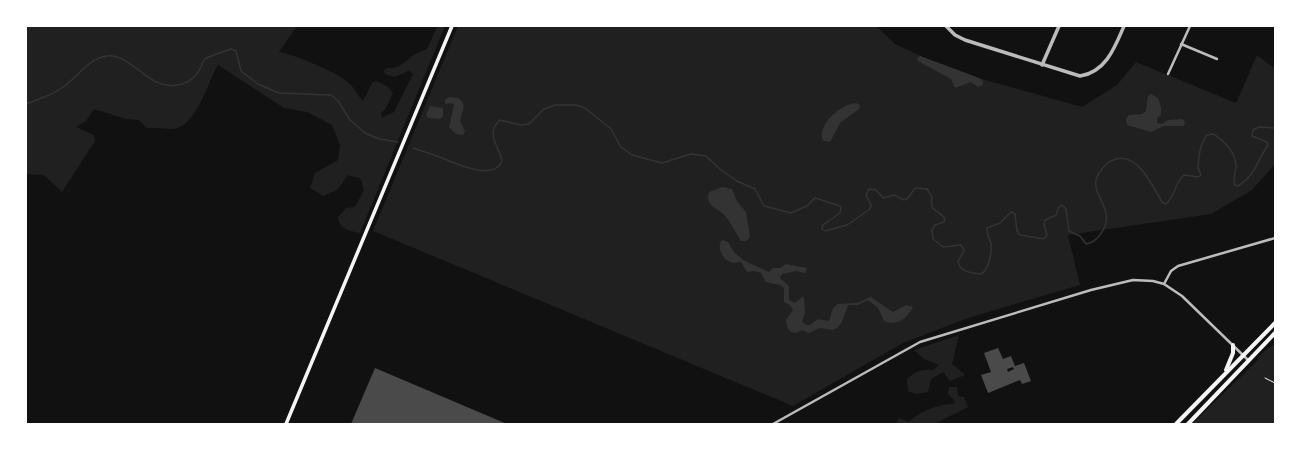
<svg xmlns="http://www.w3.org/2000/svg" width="1301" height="450" font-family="Inter,sans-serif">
	<rect width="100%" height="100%" fill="#111"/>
	<g fill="#202020">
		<path d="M 26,26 L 297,26 L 279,52 C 296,55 337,72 350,84 C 355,89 358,96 363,101 L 372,83 L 376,81 L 388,87 L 393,93 L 386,108 L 381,113 L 382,118 L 394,112 L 413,74 L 409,71 L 394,77 L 387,75 L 383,71 L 387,68 C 404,70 410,52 426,50 C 431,43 433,33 438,26 L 445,26 L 360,233 C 349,231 339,229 338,217 L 346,208 L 355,207 L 364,190 L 361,179 L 348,175 L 337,190 L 323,196 L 310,188 L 315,173 L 338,160 L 340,145 L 332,125 L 307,112 L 284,108 L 218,65 C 207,83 197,127 172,129 C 164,129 156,127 147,128 L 139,120 L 126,119 L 94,109 L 86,121 L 76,127 L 94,135 L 95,141 L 62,192 L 44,175 L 26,174 Z"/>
		<polygon points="458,26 876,26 895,44 923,57 982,79 1082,107 1117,85 1136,62 1236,103 1257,55 1275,69 1275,164 1252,190 1211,214 1068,235 1080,285 968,318 903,343 793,406 373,231"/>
		<path d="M 959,335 L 952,364 L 965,375 L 950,381 L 943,372 L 931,379 L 928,392 L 916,394 L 908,391 L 907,379 C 916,371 922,369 933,370 L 939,365 L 924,359 L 914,350 Z"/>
		<polygon points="1275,344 1275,424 1192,424 1258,360 1258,358 1263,352"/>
		<path d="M 949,387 L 957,387 L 958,396 L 964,397 L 968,407 L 934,424 L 896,424 L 899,418 L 909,422 C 919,411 940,404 954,404 L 955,401 L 948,394 Z"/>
	</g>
	<g fill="#333">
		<polygon points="920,56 979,78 983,81 983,85 978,87 971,82 955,88 951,79 918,61 917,58"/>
		<polygon points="1151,94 1158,98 1161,107 1161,115 1157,118 1157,123 1162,124 1168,120 1182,119 1185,122 1184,126 1164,126 1151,132 1127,125 1126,119 1129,115 1142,114 1146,111 1148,96"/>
		<path d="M 449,97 L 458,98 C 468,105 462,111 460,121 L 465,131 L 463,135 L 456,134 L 449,127 L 454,105 L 452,103 L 446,104 L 445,103 L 445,100 Z"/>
		<path d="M 856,103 L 860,105 L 859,109 L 840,123 L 830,142 L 823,141 C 816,125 841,104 856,103 Z"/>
		<polygon points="430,106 443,108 443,117 439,119 428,118 426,115"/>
		<path d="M 722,187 L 732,189 L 737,201 L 746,212 L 750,237 L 746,241 L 741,241 C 736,233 731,223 725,216 C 719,208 704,206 709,192 Z"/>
		<path d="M 722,240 L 728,242 L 734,252 L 743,260 L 769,272 L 773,268 L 780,268 L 786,264 L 807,268 L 805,273 L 796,271 L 782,274 L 780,278 L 789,286 L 789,300 L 795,303 L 802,297 L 804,298 L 805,313 L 802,321 L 806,325 L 810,325 L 818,319 L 829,321 L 833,308 L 838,304 L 857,303 L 871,297 L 893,312 L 906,305 L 913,307 C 908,318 896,327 884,321 L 878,308 L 868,300 L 858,305 L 848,305 L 842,322 L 837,328 L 833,330 L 820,328 L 809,333 L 802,330 L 796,333 L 791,332 L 787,327 L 786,320 L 793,310 L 790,305 L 784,302 L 784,288 L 780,285 L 766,282 L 761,273 L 754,271 L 747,272 L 741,262 L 733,263 L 725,259 C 721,254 717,246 722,240 Z"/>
	</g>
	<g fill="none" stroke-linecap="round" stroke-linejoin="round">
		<g stroke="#333" stroke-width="1.5">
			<path d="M 26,104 C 35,101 55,93 62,88 C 77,78 88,59 106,56 C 133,53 147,91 178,85 C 189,83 196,77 201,67 C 202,64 203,61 205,59 C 210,56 225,51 231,49 L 236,51 L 241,71 L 258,84 L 279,93 L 331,95 L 338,101 L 350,120 L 365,133 L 379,139 L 398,142"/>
			<path d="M 413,148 C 421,151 429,153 437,156 C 451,161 493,183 502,161 C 499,146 485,133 500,120 L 521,125 L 529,124 L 544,109 L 555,105 L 576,105 L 585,108 L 611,129 L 621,147 L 632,155 L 662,163 L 691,154 L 706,156 L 721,170 L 737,181 L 755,189 L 764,206 L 791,213 L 807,206 L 815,198 L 840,206 L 841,208 L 840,213 L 823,225 L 822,229 L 825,231 L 847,225 L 870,209 L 871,205 L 866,195 L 869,189 L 876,190 L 883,198 L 894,195 L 904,200 L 908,198 L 915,188 L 927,189 L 932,197 C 929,214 939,208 945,219 L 944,222 L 935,225 L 932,230 L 933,239 L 943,247 L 961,245 L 964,250 L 958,262 C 960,272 971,273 981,274 C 989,270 992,252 991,244 C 990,238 986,233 987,228 L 1000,223 L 1011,212 L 1015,214 L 1017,231 L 1020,235 L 1044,239 L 1047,235 L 1044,225 L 1045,220 L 1056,215 L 1059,207 L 1062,205 L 1066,209 L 1069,231 L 1080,236 L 1086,244 C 1092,243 1096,240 1100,235 C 1118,211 1092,196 1096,180 C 1098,172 1105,164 1111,161 C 1136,148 1152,185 1162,202 L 1166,204 C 1175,197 1175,182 1184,175 L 1198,177 L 1201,175 C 1200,172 1198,169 1198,166 C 1199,156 1200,143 1207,135 L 1213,134 C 1224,140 1236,153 1236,166 C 1236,173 1232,178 1235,185 L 1238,186 C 1255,176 1257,161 1268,145 L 1267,142 L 1252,136 L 1253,130 L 1259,127 L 1275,128"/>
		</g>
	</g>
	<g fill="#4a4a4a" fill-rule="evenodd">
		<path d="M 998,348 L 1003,359 L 1011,356 L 1015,366 L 1024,363 L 1031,381 L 1022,384 L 1020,380 L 988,393 L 981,375 L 991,372 L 984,353 ZM 1013,367 L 1014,369 L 1008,372 L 1007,369 Z"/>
		<polygon points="375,368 507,424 351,424"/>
	</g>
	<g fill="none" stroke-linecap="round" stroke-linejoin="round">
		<polyline stroke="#f5f5f5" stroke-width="1" points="1265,378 1275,383"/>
		<g stroke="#bcbcbc" stroke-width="2.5">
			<polyline points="1181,44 1217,59"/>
			<polyline points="1168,74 1190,26"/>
			<polyline points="1164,284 1171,271 1178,266 1275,238"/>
			<polyline points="773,424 920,342 1091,290 1133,280 1153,281 1164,284 1182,296 1248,360"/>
		</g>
		<g stroke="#bcbcbc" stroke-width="3.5">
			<path d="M 946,26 L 955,35 L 965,40 L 1080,76 C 1106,72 1115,47 1124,26"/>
			<polyline points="1042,65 1059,26"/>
		</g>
		<polyline stroke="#f5f5f5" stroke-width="3.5" points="286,424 452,26"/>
		<g stroke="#f5f5f5" stroke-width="4">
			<polyline points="1226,370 1233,353 1233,345"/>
			<polyline points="1176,424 1275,323"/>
			<polyline points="1188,424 1275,333"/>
		</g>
	</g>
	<rect width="1301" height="450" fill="none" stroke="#ffffff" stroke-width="54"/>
</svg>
